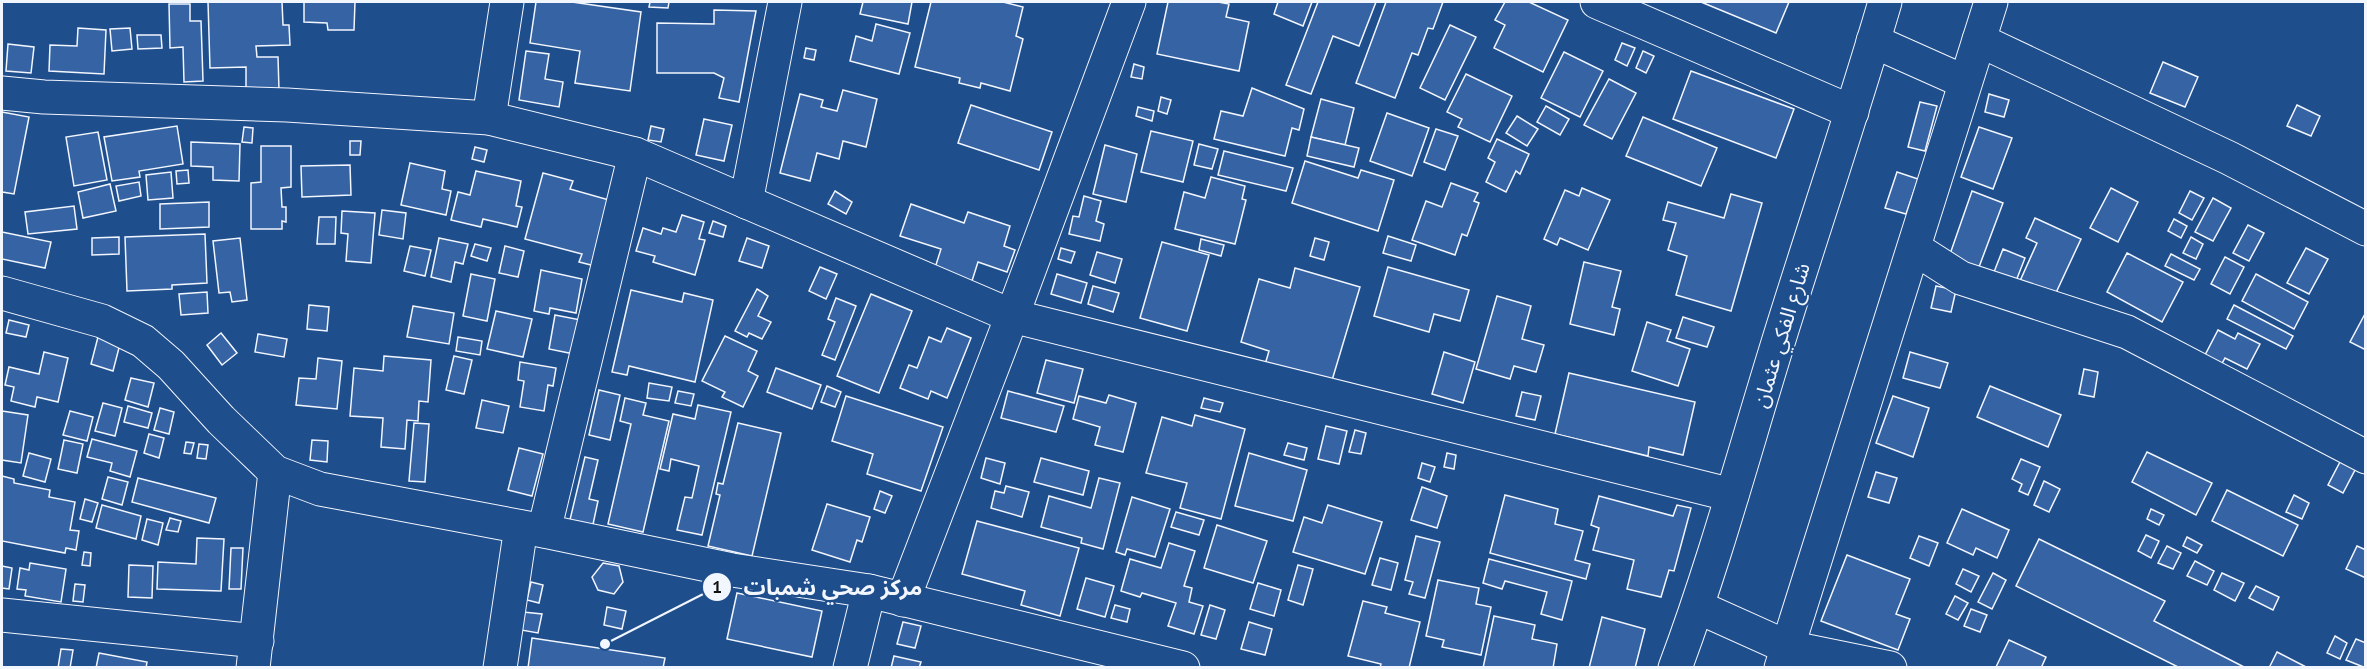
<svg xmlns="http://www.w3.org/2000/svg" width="2367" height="669" font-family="'PT Sans','Noto Sans Arabic',sans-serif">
	<rect width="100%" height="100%" fill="#1f4e8c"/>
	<g fill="#3563a3" stroke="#f2f6ff" stroke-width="1.5">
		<polygon points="208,2 282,2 283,25 289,25 290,45 256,46 257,57 278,57 279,90 246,91 246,67 210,68"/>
		<polygon points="304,2 355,2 354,30 328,30 327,23 304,22"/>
		<polygon points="536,2 572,2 641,12 630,91 575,83 580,51 530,43"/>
		<polygon points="650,2 669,2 668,8 649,7"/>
		<polygon points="863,2 912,2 908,24 860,14"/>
		<polygon points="931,2 1003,2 1023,7 1016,36 1023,39 1010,91 981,83 980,88 959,83 960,78 915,67"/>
		<polygon points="1168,2 1218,2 1229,4 1226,17 1249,22 1239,71 1157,54"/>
		<polygon points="1278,2 1312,2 1303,26 1274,14"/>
		<polygon points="1318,2 1376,2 1359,46 1333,36 1311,94 1286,85"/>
		<polygon points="1386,2 1443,2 1433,29 1428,28 1418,55 1412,53 1395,98 1356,83"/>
		<polygon points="1505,2 1529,2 1568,20 1543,72 1494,48 1505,25 1495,20"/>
		<polygon points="1701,2 1789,2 1776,33"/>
		<polygon points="169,4 190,4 190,21 201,21 203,81 184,82 183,47 170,48"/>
		<polygon points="714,10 756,11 739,102 719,98 724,78 714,73 657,73 657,23 714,24"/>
		<polygon points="876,24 910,33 899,74 850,61 856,36 872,41"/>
		<polygon points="1450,25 1476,37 1445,100 1420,88"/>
		<polygon points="78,28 106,30 104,74 49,71 50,45 77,46"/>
		<polygon points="130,28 132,49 112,51 110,29"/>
		<polygon points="137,35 161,35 162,48 138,49"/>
		<polygon points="1622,43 1635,48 1627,66 1615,60"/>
		<polygon points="8,44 34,47 31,73 6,71"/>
		<polygon points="806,48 816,50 814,60 804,58"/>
		<polygon points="526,51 549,54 545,79 563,82 559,107 519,100"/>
		<polygon points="1643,51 1654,56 1646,73 1636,68"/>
		<polygon points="1564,52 1603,71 1580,117 1541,98"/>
		<polygon points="2163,62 2198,77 2185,107 2150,93"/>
		<polygon points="1134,64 1144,67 1142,79 1131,77"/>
		<polygon points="1691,71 1794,109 1776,158 1673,119"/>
		<polygon points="1466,74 1512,96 1490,142 1458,127 1462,119 1447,112"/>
		<polygon points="1609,79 1636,93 1612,139 1584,125"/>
		<polygon points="1252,88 1304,109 1299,130 1292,128 1285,156 1214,139 1221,111 1243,116"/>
		<polygon points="843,90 877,99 866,147 843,141 839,159 817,153 810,181 780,173 800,94 823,100 821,107 837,111"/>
		<polygon points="1989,94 2009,100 2004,117 1985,112"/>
		<polygon points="1161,97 1171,100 1167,114 1158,111"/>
		<polygon points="1321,99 1354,108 1345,145 1311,137"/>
		<polygon points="1920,102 1937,106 1925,151 1908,147"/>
		<polygon points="971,105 1052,132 1039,170 958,143"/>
		<polygon points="2297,105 2320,116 2311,136 2287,126"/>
		<polygon points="1546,106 1569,119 1560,135 1537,122"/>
		<polygon points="1138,107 1154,111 1152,121 1136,116"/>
		<polygon points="2,112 29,117 14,194 2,192 2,194"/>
		<polygon points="1387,113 1429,128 1412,176 1370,161"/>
		<polygon points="1517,116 1538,129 1527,146 1506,133"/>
		<polygon points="1643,117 1717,148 1701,186 1626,156"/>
		<polygon points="704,119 732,125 724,161 696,155"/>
		<polygon points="177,126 183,164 139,171 140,177 112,181 104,137"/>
		<polygon points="651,126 664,129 661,142 648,140"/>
		<polygon points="244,127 253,128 252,143 242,142"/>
		<polygon points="1979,127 2012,138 1993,189 1961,177"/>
		<polygon points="1436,129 1458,136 1445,170 1424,162"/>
		<polygon points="1151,131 1193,141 1183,182 1141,172"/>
		<polygon points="98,132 107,180 74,186 66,137"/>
		<polygon points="1311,137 1359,148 1354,167 1307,156"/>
		<polygon points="1497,139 1529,154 1520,174 1516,171 1506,192 1486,182 1495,162 1488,158"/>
		<polygon points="350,141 361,141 360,155 350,155"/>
		<polygon points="191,142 240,144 239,181 213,180 213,167 191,166"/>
		<polygon points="1199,144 1218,149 1212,169 1194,165"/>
		<polygon points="1105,145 1137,154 1126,202 1093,194"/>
		<polygon points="261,146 291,146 291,187 281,188 282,207 286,207 286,222 282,221 282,229 251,229 251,183 261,182"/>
		<polygon points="475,147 487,150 484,162 472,159"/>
		<polygon points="1224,151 1293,168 1286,191 1218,175"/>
		<polygon points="1305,161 1358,178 1361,170 1394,180 1378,231 1292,203"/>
		<polygon points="410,163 445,171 442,189 451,191 446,215 401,205"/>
		<polygon points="350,165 351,195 302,197 301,166"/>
		<polygon points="188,170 189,183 177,184 176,171"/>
		<polygon points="476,171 521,181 516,206 522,207 517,227 483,219 481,227 451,220 458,192 470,195"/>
		<polygon points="171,172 173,198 148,200 146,175"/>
		<polygon points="1897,172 1918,179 1906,214 1885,208"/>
		<polygon points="543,173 573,181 570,189 609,200 595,266 579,262 582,254 525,239"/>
		<polygon points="1211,177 1245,186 1242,199 1246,200 1235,244 1175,229 1184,192 1205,198"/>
		<polygon points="139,182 141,196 119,201 116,186"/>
		<polygon points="1451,183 1478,193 1474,201 1479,203 1467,236 1462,234 1455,255 1412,240 1426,201 1442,207"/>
		<polygon points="110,184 116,211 83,218 78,192"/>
		<polygon points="1582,188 1610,200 1588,250 1560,238 1557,245 1544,239 1565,190 1579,196"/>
		<polygon points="2111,188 2138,202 2118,242 2090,228"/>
		<polygon points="835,191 852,202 846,214 828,204"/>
		<polygon points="1972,191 2003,203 1979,267 1949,257"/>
		<polygon points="2190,191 2204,198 2192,220 2179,213"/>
		<polygon points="1731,194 1762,203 1731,311 1676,295 1687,256 1668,250 1676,223 1663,220 1668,202 1724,218"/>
		<polygon points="1084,196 1101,201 1096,221 1104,224 1100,241 1069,234 1073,216 1079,217"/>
		<polygon points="2213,198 2231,208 2213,241 2195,232"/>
		<polygon points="209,202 209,227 160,229 160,204"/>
		<polygon points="911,204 964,223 968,212 1010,226 1004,246 1015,250 1007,272 978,262 971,284 934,271 941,249 900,236"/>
		<polygon points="74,206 77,229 28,234 25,212"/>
		<polygon points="382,210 406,213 403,239 379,235"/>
		<polygon points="342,211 375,213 371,263 346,261 348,234 341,233"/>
		<polygon points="682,215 704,222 699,239 705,240 695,275 653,262 655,256 636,251 643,228 661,234 663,228 676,232"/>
		<polygon points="319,217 336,217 335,244 317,244"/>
		<polygon points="2035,218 2081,239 2054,297 2020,281 2037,243 2026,238"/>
		<polygon points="2174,219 2187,226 2181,238 2168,231"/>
		<polygon points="713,221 726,226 723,237 709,233"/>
		<polygon points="2248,225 2264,233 2249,261 2233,253"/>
		<polygon points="2,232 51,242 45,268 2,259"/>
		<polygon points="205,234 207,283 172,285 172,289 127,291 125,237"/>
		<polygon points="1388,236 1416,245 1411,261 1383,253"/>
		<polygon points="119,237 119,254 92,255 92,238"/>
		<polygon points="2191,237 2203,244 2196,259 2183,253"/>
		<polygon points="240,238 247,300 232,302 230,292 219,293 213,241"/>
		<polygon points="439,238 468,244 463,264 455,262 451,282 431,277"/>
		<polygon points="747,238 769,246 762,268 739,261"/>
		<polygon points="1315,238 1329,242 1324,260 1310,256"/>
		<polygon points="1201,239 1224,245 1221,256 1199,250"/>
		<polygon points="1162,242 1209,255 1187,331 1140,318"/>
		<polygon points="475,244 491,248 487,261 471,256"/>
		<polygon points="410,246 431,250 425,276 404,271"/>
		<polygon points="505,246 524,251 518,277 499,273"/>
		<polygon points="1061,248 1075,252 1071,263 1058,259"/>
		<polygon points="2306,248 2328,259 2309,294 2287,283"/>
		<polygon points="2003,249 2025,258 2016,281 1994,272"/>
		<polygon points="1097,252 1122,259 1115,283 1090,275"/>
		<polygon points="2127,253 2183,282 2162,322 2107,292"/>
		<polygon points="2171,254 2200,269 2194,280 2165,266"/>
		<polygon points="2225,257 2244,267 2230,294 2211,284"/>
		<polygon points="1584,262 1621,271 1612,307 1620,309 1614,335 1570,324"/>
		<polygon points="820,267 837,274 826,299 809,291"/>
		<polygon points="1388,267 1469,290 1460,321 1434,314 1429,332 1374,316"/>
		<polygon points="1295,268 1360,287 1330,387 1264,368 1269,351 1241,342 1259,279 1290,288"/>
		<polygon points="541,270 582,279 576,313 550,308 549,314 534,311"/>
		<polygon points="471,274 495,279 487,321 463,316"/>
		<polygon points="1057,274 1087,283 1081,303 1051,294"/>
		<polygon points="2256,274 2308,302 2294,329 2242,301"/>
		<polygon points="1093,286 1119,293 1113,312 1088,304"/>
		<polygon points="1936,286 1956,290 1951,312 1931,308"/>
		<polygon points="757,289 768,296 758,316 771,322 762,339 749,333 747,337 735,331"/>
		<polygon points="631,290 682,302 684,293 713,300 695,382 629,366 627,375 612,372"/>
		<polygon points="207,292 208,313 181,315 179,294"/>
		<polygon points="871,294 912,311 879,393 837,376"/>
		<polygon points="1497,296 1531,306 1522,339 1544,345 1536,372 1514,366 1510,379 1476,369"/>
		<polygon points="836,298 856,306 835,360 822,355 835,322 828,319"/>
		<polygon points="309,305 329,307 327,331 307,329"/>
		<polygon points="2234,305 2293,336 2286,349 2227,319"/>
		<polygon points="413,306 454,313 449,344 407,337"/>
		<polygon points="496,311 532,319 523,357 487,349"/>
		<polygon points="2366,312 2366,350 2350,342"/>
		<polygon points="555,315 586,321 579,355 549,349"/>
		<polygon points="1683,317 1714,327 1707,347 1676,338"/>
		<polygon points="9,320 29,325 26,337 6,333"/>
		<polygon points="1647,322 1671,330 1667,341 1690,349 1678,386 1632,371"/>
		<polygon points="947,328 971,338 947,398 931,391 928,399 900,388 909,365 917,368 929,337 941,342"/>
		<polygon points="2218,330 2235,339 2238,333 2260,344 2247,369 2225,358 2220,367 2203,359"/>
		<polygon points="221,333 237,353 222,365 207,345"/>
		<polygon points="258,334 287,339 284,357 255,352"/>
		<polygon points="725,336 757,351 748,371 758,376 743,407 722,397 725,392 702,381"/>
		<polygon points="98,337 120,344 113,371 91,364"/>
		<polygon points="458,337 482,341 480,355 456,351"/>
		<polygon points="44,352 68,358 58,402 37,397 35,407 11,401 14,387 5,385 9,367 39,374"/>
		<polygon points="1444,352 1475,362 1463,403 1432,394"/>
		<polygon points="1910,352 1948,363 1940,388 1903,378"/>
		<polygon points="384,356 431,360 428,402 419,401 418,421 407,420 405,449 381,447 383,418 350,416 354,368 383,371"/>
		<polygon points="454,356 472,360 464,394 446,390"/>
		<polygon points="318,358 342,361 337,409 296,405 299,378 316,379"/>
		<polygon points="1046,360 1083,369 1074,403 1037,393"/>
		<polygon points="520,362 556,368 553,386 548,385 544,411 520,407 524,381 518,380"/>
		<polygon points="776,368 821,385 812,409 767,392"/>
		<polygon points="2084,369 2098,372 2094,397 2079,394"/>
		<polygon points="1569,373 1695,402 1683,455 1649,447 1648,456 1555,434"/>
		<polygon points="131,378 154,383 148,407 125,400"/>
		<polygon points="649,383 672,387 669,401 647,398"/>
		<polygon points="827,386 841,392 835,407 821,402"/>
		<polygon points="1990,386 2061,415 2048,447 1977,417"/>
		<polygon points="599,390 620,395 610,440 589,435"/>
		<polygon points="678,391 694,394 691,406 675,403"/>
		<polygon points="1008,391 1064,406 1056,432 1001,418"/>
		<polygon points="1522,392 1541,396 1535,420 1516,416"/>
		<polygon points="1109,395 1136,403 1123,452 1095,445 1100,427 1073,419 1079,396 1106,403"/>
		<polygon points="846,396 943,427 921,491 867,474 873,454 832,441"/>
		<polygon points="1893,396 1929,408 1913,457 1876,443"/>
		<polygon points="625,398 646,403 643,415 669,421 643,532 608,524 631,424 620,421"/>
		<polygon points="1204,398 1223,403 1220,412 1201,408"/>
		<polygon points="482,400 509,406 503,433 476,428"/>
		<polygon points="103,403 122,408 115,436 95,431"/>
		<polygon points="698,405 731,412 702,535 677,530 685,497 692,498 699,466 671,459 669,471 660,469 673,414 695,419"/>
		<polygon points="128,406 152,413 148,428 124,422"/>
		<polygon points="160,408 174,412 169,434 154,430"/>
		<polygon points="2,411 28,415 21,463 2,460"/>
		<polygon points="70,411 93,417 87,441 63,435"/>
		<polygon points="1195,415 1245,429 1221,519 1180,508 1187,483 1146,473 1162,417 1192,426"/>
		<polygon points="414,423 429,424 425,482 409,481"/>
		<polygon points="738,423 781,433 752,556 708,546 720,495 716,494 718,483 723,484"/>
		<polygon points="1326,426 1347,431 1339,464 1318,459"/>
		<polygon points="1355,430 1366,433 1361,454 1349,452"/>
		<polygon points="149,434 164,438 159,458 144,453"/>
		<polygon points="92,439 137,451 130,477 110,471 112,463 87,457"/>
		<polygon points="64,440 83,444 77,473 58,469"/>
		<polygon points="312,440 328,441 327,462 310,460"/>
		<polygon points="186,442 194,443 191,454 184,453"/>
		<polygon points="1288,443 1307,448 1304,460 1284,455"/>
		<polygon points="199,444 208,445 206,459 197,458"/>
		<polygon points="519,448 543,454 532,496 508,490"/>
		<polygon points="2147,452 2212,483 2196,515 2132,482"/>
		<polygon points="29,453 51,459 45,482 23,476"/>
		<polygon points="1249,453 1307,470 1293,521 1235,506"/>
		<polygon points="1447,453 1456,455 1454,469 1444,467"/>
		<polygon points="585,457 598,460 589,499 598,501 592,529 569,524"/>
		<polygon points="986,458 1005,463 1000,484 981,478"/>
		<polygon points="1041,458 1089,471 1083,495 1034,482"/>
		<polygon points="2021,459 2040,467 2028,495 2019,491 2022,484 2012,479"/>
		<polygon points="2341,460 2356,468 2343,493 2328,485"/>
		<polygon points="1422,463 1435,467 1430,482 1418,478"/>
		<polygon points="1876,472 1897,478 1889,503 1868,497"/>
		<polygon points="2,476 14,479 14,483 50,490 49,497 75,502 70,530 79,531 76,550 66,548 65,553 2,541"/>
		<polygon points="108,477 128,482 122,505 102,499"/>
		<polygon points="138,478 216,498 209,523 132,502"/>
		<polygon points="1099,478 1120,483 1103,549 1081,543 1082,538 1041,527 1049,496 1091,508"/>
		<polygon points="2044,481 2060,489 2049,512 2034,505"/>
		<polygon points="1006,486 1029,492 1022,517 991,508 995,491 1004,493"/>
		<polygon points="1422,487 1447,496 1437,528 1411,520"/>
		<polygon points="2227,490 2298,525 2283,556 2212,521"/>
		<polygon points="880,491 892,496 885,513 874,509"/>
		<polygon points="1505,495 1558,509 1555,524 1583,531 1575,560 1590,564 1586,579 1490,553"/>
		<polygon points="2294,495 2309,503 2302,519 2286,512"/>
		<polygon points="1599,496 1673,516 1677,505 1691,508 1674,571 1669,570 1661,597 1627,589 1634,560 1593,550 1599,528 1591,525"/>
		<polygon points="1132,497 1170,509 1155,557 1127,549 1125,555 1116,552"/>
		<polygon points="85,499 98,503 92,522 80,519"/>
		<polygon points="827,504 870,517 862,542 857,540 850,562 812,550"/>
		<polygon points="102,505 141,516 136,539 96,528"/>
		<polygon points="1328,505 1382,522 1365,574 1293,552 1304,517 1322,523"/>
		<polygon points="1962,509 2009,530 1997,558 1976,548 1973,555 1947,543"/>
		<polygon points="2151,509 2164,515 2159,525 2147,519"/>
		<polygon points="1176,512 1204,520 1199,535 1171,527"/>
		<polygon points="170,518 181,521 178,532 166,530"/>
		<polygon points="147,519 163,523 158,545 142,540"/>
		<polygon points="977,521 1079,548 1060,616 1021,605 1025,591 962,574"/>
		<polygon points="1217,525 1267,541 1253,583 1204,568"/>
		<polygon points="2146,535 2159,541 2151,558 2138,551"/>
		<polygon points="1416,536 1440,542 1425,598 1409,594 1413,582 1405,580"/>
		<polygon points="1919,536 1938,543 1929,566 1910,558"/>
		<polygon points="2187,537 2202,545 2197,553 2183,546"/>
		<polygon points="197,538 224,539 221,591 157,589 158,562 196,564"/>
		<polygon points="2039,539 2165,601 2154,621 2246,668 2180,668 2016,586"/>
		<polygon points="1169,543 1195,551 1184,586 1192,588 1189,602 1203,606 1194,634 1168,626 1176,603 1142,593 1140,597 1121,591 1130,559 1161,568"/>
		<polygon points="2167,546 2181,553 2173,569 2158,563"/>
		<polygon points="2357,546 2366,550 2366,578 2346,569"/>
		<polygon points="231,548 243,548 241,589 229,589"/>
		<polygon points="84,552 91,553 90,566 82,565"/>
		<polygon points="1847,555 1910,579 1896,614 1910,619 1898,650 1821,621"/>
		<polygon points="1380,558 1398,563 1391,590 1372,585"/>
		<polygon points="1489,559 1572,581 1562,620 1541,614 1547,592 1505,581 1502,589 1483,583"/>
		<polygon points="2195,561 2214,571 2207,585 2187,576"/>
		<polygon points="30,563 66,569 61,602 25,596 26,590 17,589 20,568 29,570"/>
		<polygon points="603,563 619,566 623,582 614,594 598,590 592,577"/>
		<polygon points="129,565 153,566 152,598 128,597"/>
		<polygon points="1298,565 1313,569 1303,605 1288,600"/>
		<polygon points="2,566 12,568 9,589 2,588"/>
		<polygon points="1963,569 1979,576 1971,592 1956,584"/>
		<polygon points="1993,573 2006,580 1992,609 1978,602"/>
		<polygon points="2222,573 2244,583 2235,601 2214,590"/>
		<polygon points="1086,578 1114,586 1105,617 1077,609"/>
		<polygon points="1438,580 1479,588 1476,604 1491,607 1481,655 1442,647 1444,640 1426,636"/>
		<polygon points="531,582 543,585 539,603 527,600"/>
		<polygon points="1258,583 1281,590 1274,616 1250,609"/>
		<polygon points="75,584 85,585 83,602 73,601"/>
		<polygon points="2256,586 2279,597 2273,610 2249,598"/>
		<polygon points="737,593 822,611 812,657 727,639"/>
		<polygon points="1955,596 1968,603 1958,620 1946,614"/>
		<polygon points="1363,601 1387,607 1385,613 1420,622 1409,668 1380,668 1381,664 1348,656"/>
		<polygon points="1115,605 1130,609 1127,622 1111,618"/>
		<polygon points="1210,605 1225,610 1216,639 1201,635"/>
		<polygon points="607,607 626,611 622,629 604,625"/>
		<polygon points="1971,609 1987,615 1980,632 1964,626"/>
		<polygon points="523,612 542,614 538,633 521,630"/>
		<polygon points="1494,616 1535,625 1532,639 1557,644 1553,668 1483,668"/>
		<polygon points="1602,617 1645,629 1635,668 1589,668"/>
		<polygon points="903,622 921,626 915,648 897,644"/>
		<polygon points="1249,622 1272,629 1265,655 1241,649"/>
		<polygon points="2335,636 2347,643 2340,659 2327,653"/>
		<polygon points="532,638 665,658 663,668 528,668"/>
		<polygon points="2356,639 2366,643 2366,668 2346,660"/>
		<polygon points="2009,640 2046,657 2041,668 1996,667"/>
		<polygon points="61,649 73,650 70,668 58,668"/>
		<polygon points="2277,652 2308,668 2269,668"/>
		<polygon points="99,653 147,662 146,668 96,668"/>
		<polygon points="894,656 921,662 919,668 891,668"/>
	</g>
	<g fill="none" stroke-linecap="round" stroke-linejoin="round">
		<g stroke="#f2f6ff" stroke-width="35">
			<g id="street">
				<polyline points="1597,2 1852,112"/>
				<polyline points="1979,40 2229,158 2366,229"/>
				<polyline points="1873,41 1965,82"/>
				<polyline points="2,93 44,97 287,105 489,118 635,154 1012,316 1732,495"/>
				<polyline points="489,118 507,2"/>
				<polyline points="746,202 785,2"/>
				<polyline points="1914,248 1961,278 2127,332 2366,457"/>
				<polyline points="2,293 102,321 143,341 171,365 221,420 275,472 320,489 544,531 732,570 869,591 1183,668"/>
				<polyline points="544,531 635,154"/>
				<polyline points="903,600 1012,316 1129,2"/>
				<polyline points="1698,607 1787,647 1890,668"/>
				<polyline points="2,615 257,641"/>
				<polyline points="253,668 275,472"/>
				<polyline points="500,668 521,527"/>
				<polyline points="850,668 869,591"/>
				<polyline points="1781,668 1991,2"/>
			</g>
		</g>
		<g stroke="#f2f6ff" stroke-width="35">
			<path id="secondary" d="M 1675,668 C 1718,553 1749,434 1786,317 C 1819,212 1854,108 1885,2"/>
		</g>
		<use href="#street" stroke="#1f4e8c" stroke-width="33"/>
		<use href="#secondary" stroke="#1f4e8c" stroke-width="33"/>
	</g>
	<g text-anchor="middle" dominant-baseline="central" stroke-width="4.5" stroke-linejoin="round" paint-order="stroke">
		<g font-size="21" fill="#f2f6ff" stroke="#1f4e8c">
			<text transform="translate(1781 335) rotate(-73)">شارع الفكي عثمان</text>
		</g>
	</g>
	<path fill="none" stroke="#f2f6ff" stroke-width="2" d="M605 644L717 587"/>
	<g fill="#f2f6ff" stroke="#1f4e8c" stroke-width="2">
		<circle cx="605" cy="644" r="6"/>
		<circle cx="717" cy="587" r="15"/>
	</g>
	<g font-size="18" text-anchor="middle" font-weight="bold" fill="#111">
		<text x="717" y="593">1</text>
	</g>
	<g font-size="22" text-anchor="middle" font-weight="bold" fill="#f2f6ff" stroke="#1f4e8c" stroke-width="4.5" stroke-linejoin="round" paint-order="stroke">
		<text x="833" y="595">مركز صحي شمبات</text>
	</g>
	<rect width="2367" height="669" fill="none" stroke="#f2f6ff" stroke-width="6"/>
</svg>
